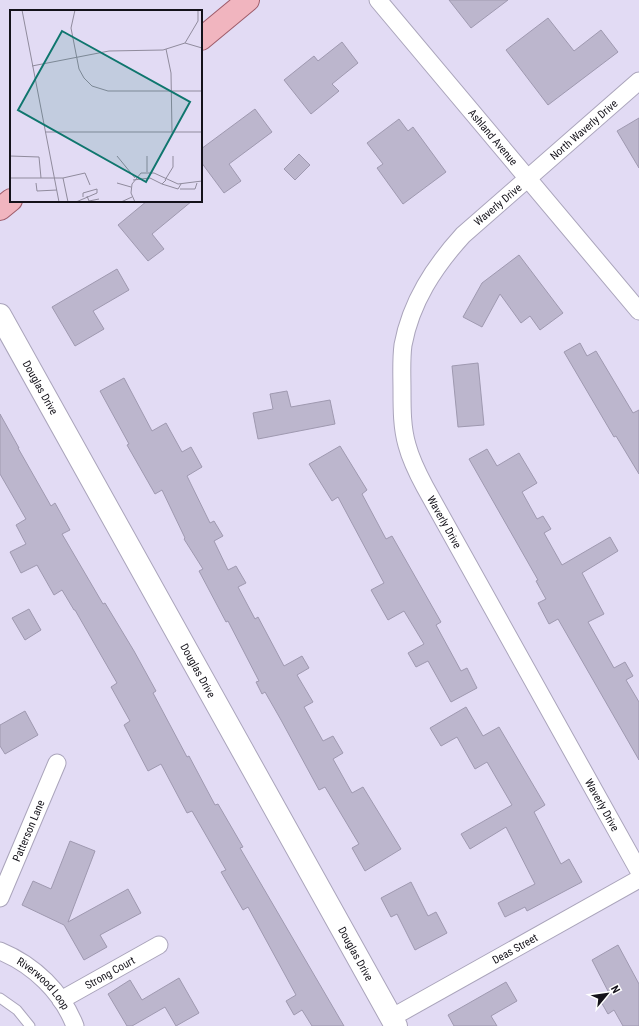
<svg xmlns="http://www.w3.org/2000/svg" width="639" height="1026" font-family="'Roboto Condensed',sans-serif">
	<rect width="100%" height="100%" fill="#e2dbf4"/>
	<g fill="#bcb6cd" stroke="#9f99b0">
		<polygon points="449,0 508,0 471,28"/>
		<polygon points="548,18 574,51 601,30 618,52 548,105 506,50"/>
		<polygon points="342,42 358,63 332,84 339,91 311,114 284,80 314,56 318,61"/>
		<polygon points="255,109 272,132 229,164 241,181 224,193 201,162 201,149"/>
		<polygon points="639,118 639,168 617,131"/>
		<polygon points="399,119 408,131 413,127 446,172 403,204 377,168 383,164 367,143"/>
		<polygon points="299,154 310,165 295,180 284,169"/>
		<polygon points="147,201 192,201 152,234 164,249 148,261 118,225"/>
		<polygon points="519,255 563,313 540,330 530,316 521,323 500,294 482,327 463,317 482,283"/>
		<polygon points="117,269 129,290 93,311 104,329 75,346 52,307"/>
		<polygon points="580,343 587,356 596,351 633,413 639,410 639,474 616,436 614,437 564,352"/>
		<polygon points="478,363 484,425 458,427 452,366"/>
		<polygon points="124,378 152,431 166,423 182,452 191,447 202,467 187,476 210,523 214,521 223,536 214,541 228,570 236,566 246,583 238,587 255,619 258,617 284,666 302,656 309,668 297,675 313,702 304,707 323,741 333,736 343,753 333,759 352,793 363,787 401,849 365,871 352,848 359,844 325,787 319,790 281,720 265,692 262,694 256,682 259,681 228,621 226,622 199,571 203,569 184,539 185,538 162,490 155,494 127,445 129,444 100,391"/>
		<polygon points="287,391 291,407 330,400 335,424 258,439 253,413 273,409 270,394"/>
		<polygon points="0,414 19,448 18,448 51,506 55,503 70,530 62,534 103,604 105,603 134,651 156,691 153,693 187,757 189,756 215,805 218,804 243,847 240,848 344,1026 312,1026 302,1010 294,1015 286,1001 296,995 248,907 243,910 221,872 226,870 192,811 187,813 161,764 148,771 124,725 130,721 111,687 117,683 75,610 74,610 62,590 54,595 37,565 21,573 10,552 26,544 16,525 26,519 0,474"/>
		<polygon points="340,446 367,490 362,494 386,539 392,536 441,622 436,625 461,671 467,668 477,688 451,702 428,661 416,667 408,653 424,644 404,611 388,620 371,590 384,583 338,497 332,501 309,464"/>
		<polygon points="487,449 497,466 519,453 537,483 522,492 537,519 543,516 551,529 544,533 562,565 610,537 618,551 582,573 604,614 588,622 614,668 625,662 633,676 626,680 639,702 639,760 558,619 549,624 538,603 546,599 536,581 538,580 469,459"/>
		<polygon points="29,609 41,630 25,640 12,618"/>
		<polygon points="466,707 483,736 499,727 545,805 534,812 561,864 569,859 582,882 527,911 525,907 505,917 498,903 535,884 506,827 470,849 461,834 512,805 487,762 475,769 457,737 441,746 430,728"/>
		<polygon points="25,711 38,735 5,754 0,746 0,725"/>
		<polygon points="70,841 95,851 68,922 128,889 141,913 100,935 107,947 84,960 64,925 22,905 33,881 51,889"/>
		<polygon points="411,882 428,916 436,912 447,933 415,950 397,914 391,917 381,898"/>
		<polygon points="618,945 639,984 639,1026 623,1026 614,1010 608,1014 600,1000 610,995 592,960"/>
		<polygon points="179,978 199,1013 176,1026 165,1007 132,1026 127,1026 108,994 130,980 142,1000"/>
		<polygon points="506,982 517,1001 491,1016 497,1026 454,1026 448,1015"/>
	</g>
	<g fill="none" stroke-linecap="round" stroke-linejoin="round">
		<g stroke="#aaa4bb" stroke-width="11">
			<polyline id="service" points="0,998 17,1010 30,1026"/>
		</g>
		<g stroke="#aaa4bb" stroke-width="19">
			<g id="minor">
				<path id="s1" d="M 378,0 L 639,311"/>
				<path id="s2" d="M 639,81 L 463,235 C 434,267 411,302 403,345 C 401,360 402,376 402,391 C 402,409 402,428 407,445 C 411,460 418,474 425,487 L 639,871"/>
				<path id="s3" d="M 0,898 L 57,763"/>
				<path id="s4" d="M 0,951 C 34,965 62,992 75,1026"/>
				<path id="s5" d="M 61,1000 L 159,945"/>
				<path id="s6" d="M 391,1018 L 639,879"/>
			</g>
		</g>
		<g stroke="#aaa4bb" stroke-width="24">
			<g id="tertiary">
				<path id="s7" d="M 0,315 L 396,1026"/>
			</g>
		</g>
		<g stroke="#9e5c6a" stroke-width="24">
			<g id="primary">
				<polyline points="201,39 248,0"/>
				<polyline points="0,209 11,200"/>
			</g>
		</g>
		<use href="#service" stroke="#fff" stroke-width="9"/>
		<use href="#minor" stroke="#fff" stroke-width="17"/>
		<use href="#tertiary" stroke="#fff" stroke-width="22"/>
		<use href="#primary" stroke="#f1b5bf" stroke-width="22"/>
	</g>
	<g text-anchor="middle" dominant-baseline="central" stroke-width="3.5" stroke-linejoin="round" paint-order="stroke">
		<g font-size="11" fill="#14121a" stroke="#fff">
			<text transform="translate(584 130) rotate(-41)">North Waverly Drive</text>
			<text stroke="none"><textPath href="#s1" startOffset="179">Ashland Avenue</textPath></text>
			<text transform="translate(498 205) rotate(-40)">Waverly Drive</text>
			<text stroke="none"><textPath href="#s7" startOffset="83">Douglas Drive</textPath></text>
			<text stroke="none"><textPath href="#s2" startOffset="547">Waverly Drive</textPath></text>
			<text stroke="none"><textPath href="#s7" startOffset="407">Douglas Drive</textPath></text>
			<text stroke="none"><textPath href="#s2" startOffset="871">Waverly Drive</textPath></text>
			<text stroke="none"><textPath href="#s3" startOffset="73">Patterson Lane</textPath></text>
			<text stroke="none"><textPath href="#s6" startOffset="142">Deas Street</textPath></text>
			<text stroke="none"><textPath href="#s7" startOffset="731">Douglas Drive</textPath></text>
			<text stroke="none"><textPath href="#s5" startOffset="56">Strong Court</textPath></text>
			<text stroke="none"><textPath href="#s4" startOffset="55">Riverwood Loop</textPath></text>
		</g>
	</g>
	<g transform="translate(10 10)">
		<rect width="192" height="192" fill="#e2dbf4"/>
		<path fill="none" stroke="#908b9d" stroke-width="1" d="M 12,0 L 49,192M 65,0 L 61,18 L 69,59 L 74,68 L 82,76 L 98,81 L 192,81M 175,33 L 188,11 L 188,0M 156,39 L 161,63 L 162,122M 22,56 L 99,41 L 153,40 L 175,33 L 192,38M 35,122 L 192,122M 0,146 L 29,147 L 31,168M 107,146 L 125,168M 137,146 L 137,162M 0,168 L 53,168 L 58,192M 53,168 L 75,163 L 80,175M 123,170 L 140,168 L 152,174 L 156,170M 155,170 L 163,157 L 163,146M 26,173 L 27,181 L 47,180M 107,173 L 121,177M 152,174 L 168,179 L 171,174M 170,179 L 185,179 L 187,173M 77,186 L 79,191 L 89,189M 66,192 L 87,183 L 87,179 L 73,183 L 73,187M 111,192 L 122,187M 125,192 L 121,183 L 122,174 L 131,163 L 144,163 L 168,174 L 192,171"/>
		<path fill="#0f766e" fill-opacity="0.15" stroke="#0f766e" stroke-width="2" d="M 52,21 L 180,92 L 136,172 L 8,100 Z"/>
		<rect width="192" height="192" fill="none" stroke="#14121a" stroke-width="2"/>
	</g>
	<g transform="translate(607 994) rotate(61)" stroke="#ffffff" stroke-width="3" paint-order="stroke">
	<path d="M0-3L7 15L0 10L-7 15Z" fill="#14121a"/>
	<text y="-6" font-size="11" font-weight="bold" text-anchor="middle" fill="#14121a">N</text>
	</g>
</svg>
